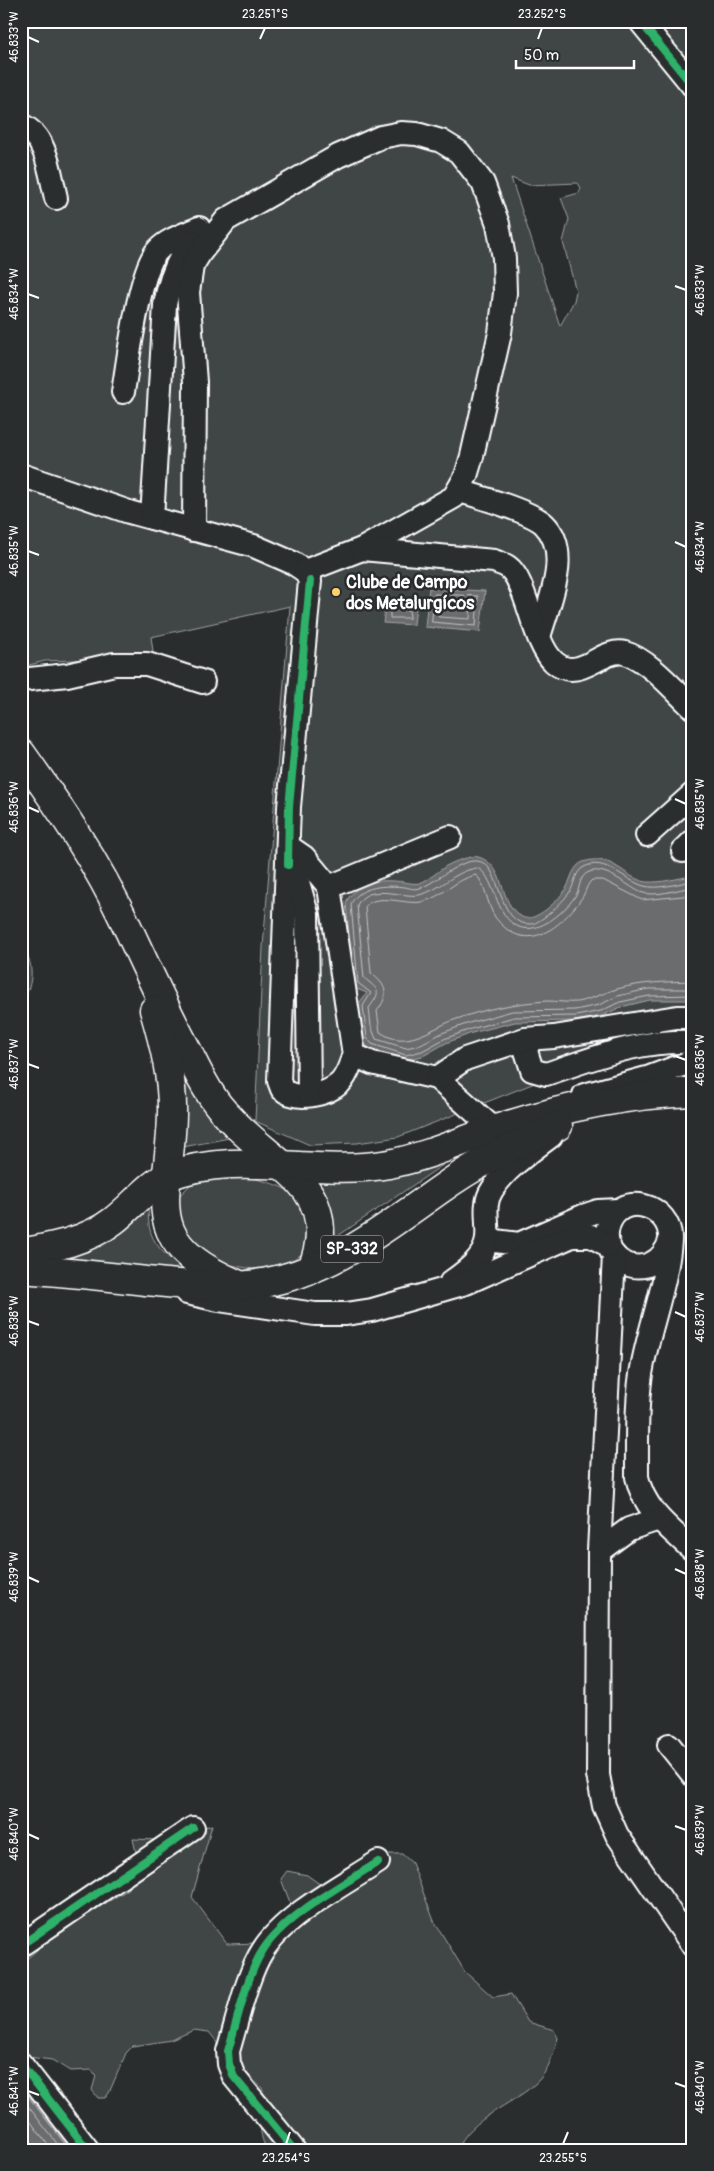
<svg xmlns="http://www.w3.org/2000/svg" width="714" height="2171" font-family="Pangolin,sans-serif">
	<rect width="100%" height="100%" fill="#2a2d2e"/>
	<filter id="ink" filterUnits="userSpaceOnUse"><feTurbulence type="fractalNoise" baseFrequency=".02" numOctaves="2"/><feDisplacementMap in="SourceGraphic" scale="10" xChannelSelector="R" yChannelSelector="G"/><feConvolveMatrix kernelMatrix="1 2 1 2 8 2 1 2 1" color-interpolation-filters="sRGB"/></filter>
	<g filter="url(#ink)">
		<g fill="#414445" stroke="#a0a2a2" fill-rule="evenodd">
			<path d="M 21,21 L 693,21 L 693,1053 L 679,1051 L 617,1059 L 555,1075 L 398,1137 L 357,1143 L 310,1145 L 255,1121 L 263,947 L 290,606 L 151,637 L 153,651 L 150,658 L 110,670 L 75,660 L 45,661 L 21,667 ZM 511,178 L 529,185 L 578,183 L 581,188 L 579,193 L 561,198 L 569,219 L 563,242 L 576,291 L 574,301 L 560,326 Z"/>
			<path d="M 21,938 C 30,960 36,973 26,995 L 21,995 Z"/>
			<polygon points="173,1052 199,1096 229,1138 178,1148"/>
			<polygon points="459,1154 329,1242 314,1177"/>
			<path d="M 227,1173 C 251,1179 286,1181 301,1203 C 308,1214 309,1235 312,1248 L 279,1268 L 253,1269 L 214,1262 L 181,1232 L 179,1196 L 191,1184 Z"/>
			<path d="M 149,1201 C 145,1241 158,1247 185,1273 L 36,1257 Z"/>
			<path d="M 212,1825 L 192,1897 L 227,1944 L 258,1943 L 291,1905 L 281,1879 L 287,1871 L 307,1875 L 321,1885 L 369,1870 L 387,1854 L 402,1854 L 412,1863 L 434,1921 L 465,1972 L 493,1997 L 511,1994 L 528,2022 L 554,2030 L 558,2038 C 553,2054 549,2071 536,2083 C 511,2106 471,2117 457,2150 L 267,2150 C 256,2131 261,2110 263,2089 L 230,2058 L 209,2032 L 194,2030 L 171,2040 L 133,2046 L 126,2053 L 109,2093 L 105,2098 L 98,2098 L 92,2090 L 96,2076 L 92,2070 L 70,2071 L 52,2060 L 28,2057 L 21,2053 L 21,1960 L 28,1958 L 53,1936 L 127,1890 L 140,1870 L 133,1839 L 158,1840 Z"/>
		</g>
		<g fill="#6a6c6d" stroke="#a6a7a7">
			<polygon points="429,588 485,591 480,632 425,627"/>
			<polygon points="386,602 416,606 414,625 383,623"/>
			<path d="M 475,856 C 509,864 496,902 522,917 C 535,924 561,898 567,887 C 571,878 573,866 583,862 C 613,852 624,879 647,882 C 661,883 678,878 693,876 L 693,1000 L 650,1000 L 621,1007 L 602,1016 L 576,1021 L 515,1022 L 472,1033 L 446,1043 L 423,1056 L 405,1060 L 370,1049 L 362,1041 L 358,1004 L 367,993 L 354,988 L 346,902 C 358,880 381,879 404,882 C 409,883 415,884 420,883 C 430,879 437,872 446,866 C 455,861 465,858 475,856 Z"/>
			<polygon points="21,2078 76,2150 21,2150"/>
		</g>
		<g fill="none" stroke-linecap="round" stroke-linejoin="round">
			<g stroke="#c3c4c5" stroke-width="1">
				<polygon points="435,594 478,596 476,626 432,622"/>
				<polygon points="441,600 471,602 470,619 439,617"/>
				<polygon points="392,608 409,610 410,618 390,618 390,610"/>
				<path d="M 693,881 C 679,883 658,890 644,886 C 625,881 605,856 584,867 C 575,872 575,882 571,890 C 566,899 542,923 531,924 C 499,926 502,876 485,864 C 467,851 437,883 420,888 C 415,890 410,888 405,887 C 386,885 360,885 351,904 L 358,983 L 371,993 L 363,1006 L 367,1038 L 372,1044 L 406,1055 L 422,1051 L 444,1039 L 471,1029 L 514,1017 L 576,1016 L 601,1011 L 620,1002 L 649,996 L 693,995"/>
				<path d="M 693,887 C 678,889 654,898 640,892 C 626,885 603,864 587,873 C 580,877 580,886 577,893 C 568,910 539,935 519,927 C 494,918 495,872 476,868 C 453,872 441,890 419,895 C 402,898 368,882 357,905 L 364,978 C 379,990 382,991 369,1008 L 371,1026 L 376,1039 L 406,1048 L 419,1045 L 442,1033 L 469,1023 L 512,1011 L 575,1010 L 599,1005 L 618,996 L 648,989 L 693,989"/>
				<path d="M 693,895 L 642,900 L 603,880 L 592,880 C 586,885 586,893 581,899 C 559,930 524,956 495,917 C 487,905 486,884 476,875 C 455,879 442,898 421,902 C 406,905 375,892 365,907 L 371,973 C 387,986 390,994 377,1011 L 380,1032 C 406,1050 428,1030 454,1020 C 484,1009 514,1003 547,1001 C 557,1001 567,1003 577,1002 C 593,999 603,993 617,989 C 642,982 667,982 693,981"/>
				<polyline points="21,2087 70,2150"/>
				<polyline points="21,2097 62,2150"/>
				<polyline points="21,2109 52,2150"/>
			</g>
			<g stroke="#fff" stroke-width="26">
				<g id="minor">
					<polyline points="640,21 693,86"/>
					<path d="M 21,125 C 47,136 50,173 56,198"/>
					<path d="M 123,392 C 128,363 139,269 158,250 C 168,239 186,234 199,228"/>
					<path d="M 21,475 L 129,512 L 254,546 L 293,563 L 305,571 L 310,581 L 289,807 L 279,1081 L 282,1089 C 296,1102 327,1095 340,1083 C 348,1075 350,1064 354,1055"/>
					<path d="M 459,491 C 477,496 532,512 544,524 C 573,552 548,604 539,637"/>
					<path d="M 152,518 L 165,305 C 169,280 177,261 191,241"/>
					<polyline points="194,530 195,382 188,292 192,266 200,253 226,220 338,156 381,137 401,133 417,134 441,141 459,152 483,183 498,224 504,258 505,293 500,333 472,456 466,476 454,497 362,549 305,571"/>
					<path d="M 362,549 L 494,561 C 498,563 504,564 508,567 C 527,580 532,642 554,662 C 579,684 601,647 625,653 C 648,659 676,692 693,708"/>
					<polyline points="21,680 67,675 114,664 147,664 203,682"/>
					<polyline points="647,835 693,794"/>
					<polyline points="288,846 304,857 329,887 450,837"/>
					<polyline points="683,851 693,841"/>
					<polyline points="290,868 298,882 307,914 309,1095"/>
					<polyline points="329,887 354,1055 372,1063 437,1078 495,1130"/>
					<path d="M 530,1039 L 526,1051 L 532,1070 L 546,1074 C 598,1057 636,1040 693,1042"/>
					<polyline points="437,1078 465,1059 525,1039 554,1037 677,1017 693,1017"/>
					<polyline points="584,1095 650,1077 693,1061"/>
					<polyline points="487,1240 519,1244 583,1216 598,1211 619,1210"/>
					<path d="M 670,1241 C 654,1286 598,1265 608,1227 C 618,1189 673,1204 670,1241 C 667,1282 651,1323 643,1363 C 636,1395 637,1444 637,1477 C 644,1510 669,1528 693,1550"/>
					<polyline points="614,1255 599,1551 598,1775 604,1806 617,1835 693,1946"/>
					<path d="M 451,1282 C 465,1272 485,1258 487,1239 C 489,1223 482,1205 492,1190 C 505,1169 531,1151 551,1136"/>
					<polyline points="187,1293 219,1300 315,1314 346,1314 372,1310 466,1283 572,1236 591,1236 609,1246"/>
					<polyline points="599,1551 629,1529 659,1519"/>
					<polyline points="669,1745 693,1775"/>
					<polyline points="21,1945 193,1828"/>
					<polyline points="21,2064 88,2150"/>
					<path d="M 294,2150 L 234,2077 L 229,2064 L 228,2051 C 237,2022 247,1974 263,1950 C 285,1915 343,1885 378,1862"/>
				</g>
			</g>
			<g stroke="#fff" stroke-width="31">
				<g id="major">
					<path d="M 21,753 C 61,809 96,861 126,924 C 146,966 165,1009 187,1050 C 196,1069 206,1090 219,1106 C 242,1135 274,1155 299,1181 C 323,1206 325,1238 312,1268"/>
					<path d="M 154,1010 C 164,1044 173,1079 172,1115 C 170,1199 137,1240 235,1283"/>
					<path d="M 21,1253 C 53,1247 87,1241 113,1221 C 129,1209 151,1183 168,1176 C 240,1149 316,1177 389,1164 C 425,1157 459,1142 493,1130 C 557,1109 625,1094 693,1092"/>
					<path d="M 21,1269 C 63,1272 104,1276 146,1281 C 191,1285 237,1291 281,1279 C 345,1263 398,1218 451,1182 C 484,1159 522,1142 558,1126"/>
				</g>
			</g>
			<use href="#minor" stroke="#2a2d2e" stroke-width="22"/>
			<use href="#major" stroke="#2a2d2e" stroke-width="28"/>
			<g stroke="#2a2d2e" stroke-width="11">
				<g id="cycleway">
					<polyline points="640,21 693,86"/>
					<polyline points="288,865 289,807 310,581"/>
					<polyline points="21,1945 193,1828"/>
					<polyline points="21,2064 88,2150"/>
					<path d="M 294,2150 L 234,2077 L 229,2064 L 228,2051 C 237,2022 247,1974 263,1950 C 285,1915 343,1885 378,1862"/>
				</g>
			</g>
			<use href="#cycleway" stroke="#2db169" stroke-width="8"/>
		</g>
	</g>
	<path fill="none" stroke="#fff" stroke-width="2" d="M 28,37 L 39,42M 260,39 L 265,28M 538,39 L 542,28M 675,286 L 686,290M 28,294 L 39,298M 675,542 L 686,547M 28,551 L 39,555M 675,799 L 686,804M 28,807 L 39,812M 675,1056 L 686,1060M 28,1064 L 39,1068M 675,1312 L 686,1317M 28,1321 L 39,1325M 675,1569 L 686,1574M 28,1577 L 39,1582M 675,1826 L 686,1830M 28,1834 L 39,1839M 675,2083 L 686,2087M 28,2091 L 39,2095M 286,2144 L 290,2132M 563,2144 L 568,2132"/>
	<circle fill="#ffd166" stroke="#2a2d2e" stroke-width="2" cx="336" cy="592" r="5"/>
	<g text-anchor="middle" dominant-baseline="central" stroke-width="5" stroke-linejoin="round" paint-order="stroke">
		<rect fill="#2a2d2e" stroke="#bfc0c0" stroke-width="1" x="321" y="1235.5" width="62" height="27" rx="4"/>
		<g font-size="16" font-weight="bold" fill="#fff">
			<text x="352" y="1249">SP-332</text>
		</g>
		<g font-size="18" font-weight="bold" fill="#fff" stroke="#2a2d2e" text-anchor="start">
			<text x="346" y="582">Clube de Campo<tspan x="346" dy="21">dos Metalurgícos</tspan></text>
		</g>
	</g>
	<rect width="714" height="2171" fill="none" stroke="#2a2d2e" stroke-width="55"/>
	<path d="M516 60v8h118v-8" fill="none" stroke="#ffffff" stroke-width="2.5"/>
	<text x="524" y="60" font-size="15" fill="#ffffff" stroke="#2a2d2e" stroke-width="4" paint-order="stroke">50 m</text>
	<rect x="28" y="28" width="658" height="2116" fill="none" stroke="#fff" stroke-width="2"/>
	<g font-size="12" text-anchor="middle" fill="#fff">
		<text x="265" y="18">23.251°S</text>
		<text x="542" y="18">23.252°S</text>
		<text transform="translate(14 37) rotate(-90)" y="4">46.833°W</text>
		<text transform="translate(700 290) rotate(-90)" y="4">46.833°W</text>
		<text transform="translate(14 294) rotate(-90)" y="4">46.834°W</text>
		<text transform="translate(700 547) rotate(-90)" y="4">46.834°W</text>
		<text transform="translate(14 551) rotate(-90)" y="4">46.835°W</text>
		<text transform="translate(700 804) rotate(-90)" y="4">46.835°W</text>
		<text transform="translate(14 807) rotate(-90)" y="4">46.836°W</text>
		<text transform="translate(700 1060) rotate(-90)" y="4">46.836°W</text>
		<text transform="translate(14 1064) rotate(-90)" y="4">46.837°W</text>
		<text transform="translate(700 1317) rotate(-90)" y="4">46.837°W</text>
		<text transform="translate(14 1321) rotate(-90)" y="4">46.838°W</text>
		<text transform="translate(700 1574) rotate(-90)" y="4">46.838°W</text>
		<text transform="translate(14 1577) rotate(-90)" y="4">46.839°W</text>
		<text transform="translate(700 1830) rotate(-90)" y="4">46.839°W</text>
		<text transform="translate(14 1834) rotate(-90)" y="4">46.840°W</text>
		<text transform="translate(700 2087) rotate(-90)" y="4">46.840°W</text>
		<text transform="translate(14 2091) rotate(-90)" y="4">46.841°W</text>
		<text x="286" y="2162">23.254°S</text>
		<text x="563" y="2162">23.255°S</text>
	</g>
</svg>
